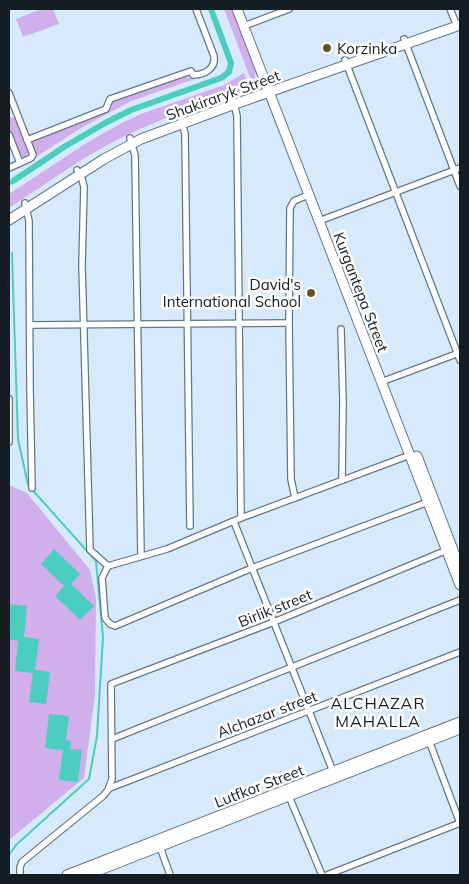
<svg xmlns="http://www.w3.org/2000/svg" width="469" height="884" font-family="Mulish,sans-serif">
	<rect width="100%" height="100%" fill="#d7eafc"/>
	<g fill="#d1aeec">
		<polygon points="42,9 53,9 59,24 23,37 16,19"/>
		<polygon points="224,9 233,9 255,67 255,79 251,80"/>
		<path d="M 244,73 L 249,89 C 207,104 163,117 123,137 C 83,156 46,184 9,208 L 9,194 L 88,142 L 120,124 L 141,114 L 224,85 Z"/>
		<polygon points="185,77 195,79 131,101 81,128 36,157 31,141 111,109 112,102"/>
		<polygon points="9,117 15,118 28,153 25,157 20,156 9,129"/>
		<polygon points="9,485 27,493 90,570 96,598 95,695 84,778 9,840"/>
	</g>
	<g fill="#4bcebf">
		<polygon points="54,549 80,574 71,584 94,606 80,620 55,596 64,586 41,564"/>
		<polygon points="9,604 27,606 24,637 39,639 35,670 50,672 46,704 29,702 33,673 15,671 18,641 9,639"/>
		<polygon points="49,714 69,716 66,740 71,741 70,749 82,750 78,782 59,780 63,750 45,748"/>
	</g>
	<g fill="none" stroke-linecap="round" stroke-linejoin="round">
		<g stroke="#4bcebf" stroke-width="2">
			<polyline points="9,185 13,181"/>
			<polyline points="9,855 16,845 89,779 97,736 103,637 96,561 28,485 18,439 12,253"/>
		</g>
		<polyline stroke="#4bcebf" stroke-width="6" points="13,181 64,147 105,123 131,110 221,78 229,72 231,63 211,9"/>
		<g stroke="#667686" stroke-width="8">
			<g id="minor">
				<polyline points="450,9 455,21"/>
				<polyline points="244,26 289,9"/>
				<polyline points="404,39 460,186"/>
				<polyline points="345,60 460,360"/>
				<polyline points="9,93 33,155 31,158 9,168"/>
				<polyline points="233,99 237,116 241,518"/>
				<polyline points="181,118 185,134 190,526"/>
				<polyline points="9,135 20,163"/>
				<polyline points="130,138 135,155 141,556"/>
				<path d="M 27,140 L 106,109 L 110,99 L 191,71 L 193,75 C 204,75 216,69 214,56 L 196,9"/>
				<polyline points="77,170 82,179 84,187 82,265 90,550 108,566 167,549 241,518 410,455"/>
				<polyline points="25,203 29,221 30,389 32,488"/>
				<polyline points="319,221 460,168"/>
				<polyline points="30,325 289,323"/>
				<polyline points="341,329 343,401 342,480"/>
				<polyline points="381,382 459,353"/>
				<polyline points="9,399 9,442"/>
				<polyline points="295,498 291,479 289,323 290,208 294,201 308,195"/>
				<polyline points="234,522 334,774"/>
				<polyline points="108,566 102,578 105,618 110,624 115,626 252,568 428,502"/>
				<polyline points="428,738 460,823"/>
				<polyline points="112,739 460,600"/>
				<polyline points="110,788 460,652"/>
				<polyline points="288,794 322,875"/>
				<polyline points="159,844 170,875"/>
				<polyline points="20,875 20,867 22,862 103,796 108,790 112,779 111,684 274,622 447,550"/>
				<polyline points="327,875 460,823"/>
			</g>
		</g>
		<g stroke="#667686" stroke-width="11">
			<g id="secondary">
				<polyline points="237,9 460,585"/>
				<polyline points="9,220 104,159 141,139 235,104 460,25"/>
				<polyline points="417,456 460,568"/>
				<polyline points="67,875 460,722"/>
				<polyline points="87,875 460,729"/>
			</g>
		</g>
		<use href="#minor" stroke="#fff" stroke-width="5.5"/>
		<use href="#secondary" stroke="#fff" stroke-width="9"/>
	</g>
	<g fill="#665523" stroke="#fff" stroke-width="2">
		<circle cx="327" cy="48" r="5"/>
		<circle cx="311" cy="293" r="5"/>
	</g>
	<g text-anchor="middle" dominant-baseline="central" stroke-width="5" stroke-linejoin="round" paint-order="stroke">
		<g font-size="15" fill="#151c22" stroke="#fff" text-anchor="start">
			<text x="337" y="48">Korzinka</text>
			<text x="301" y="284" text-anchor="end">David's<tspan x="301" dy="17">International School</tspan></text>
		</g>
		<g font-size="15" fill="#151c22" stroke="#fff">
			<text transform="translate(223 95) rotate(-20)">Shakiraryk Street</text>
			<text transform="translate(361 292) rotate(69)">Kurgantepa Street</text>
			<text transform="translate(275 608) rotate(-22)">Birlik street</text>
			<text transform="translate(267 714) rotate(-21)">Alchazar street</text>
			<text transform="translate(259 786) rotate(-21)">Lutfkor Street</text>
		</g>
		<g font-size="16" letter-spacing="1" fill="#151c22" stroke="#fff">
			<text x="378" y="703">ALCHAZAR<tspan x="378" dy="18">MAHALLA</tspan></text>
		</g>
	</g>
	<rect width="469" height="884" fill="none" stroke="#151c22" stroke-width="20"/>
</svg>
